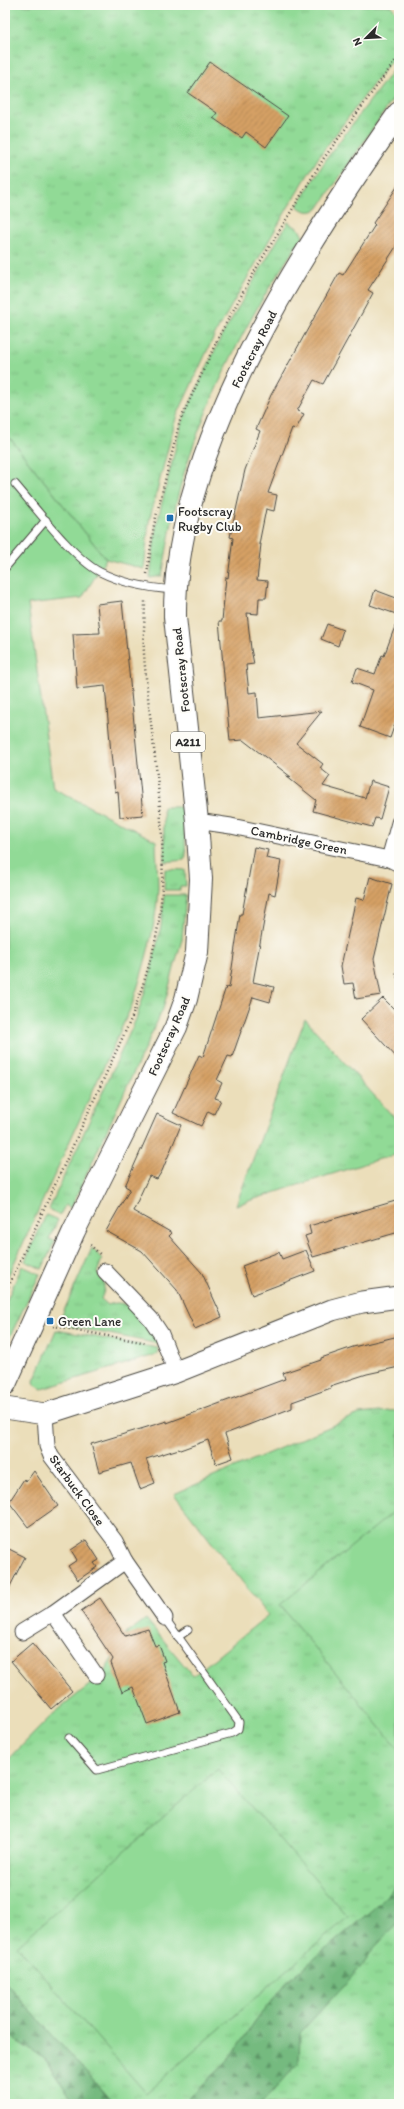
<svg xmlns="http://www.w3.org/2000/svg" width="404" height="2109" font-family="Itim,sans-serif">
	<defs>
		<pattern id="grass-tufts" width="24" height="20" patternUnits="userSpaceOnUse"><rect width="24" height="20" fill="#91da96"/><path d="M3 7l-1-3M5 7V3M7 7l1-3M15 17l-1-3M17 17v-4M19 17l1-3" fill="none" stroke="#7dbb81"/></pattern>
		<pattern id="forest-firs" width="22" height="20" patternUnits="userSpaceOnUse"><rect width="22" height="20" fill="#74ba7f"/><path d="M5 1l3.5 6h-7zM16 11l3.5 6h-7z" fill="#5f9768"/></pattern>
		<pattern id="building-hatch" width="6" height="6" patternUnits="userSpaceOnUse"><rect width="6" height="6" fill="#d5a065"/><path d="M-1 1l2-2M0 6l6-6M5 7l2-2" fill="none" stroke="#ad8353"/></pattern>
	</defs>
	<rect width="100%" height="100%" fill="#fdfcf7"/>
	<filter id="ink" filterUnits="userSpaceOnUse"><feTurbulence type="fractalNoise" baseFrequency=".025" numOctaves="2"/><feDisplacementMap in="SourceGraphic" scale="8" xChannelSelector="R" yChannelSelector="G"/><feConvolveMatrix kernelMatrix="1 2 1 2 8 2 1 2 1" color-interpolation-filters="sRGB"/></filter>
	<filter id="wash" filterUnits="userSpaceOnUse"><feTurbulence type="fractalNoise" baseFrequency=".012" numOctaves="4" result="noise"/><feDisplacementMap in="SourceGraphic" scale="16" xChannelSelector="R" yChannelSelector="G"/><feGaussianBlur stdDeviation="0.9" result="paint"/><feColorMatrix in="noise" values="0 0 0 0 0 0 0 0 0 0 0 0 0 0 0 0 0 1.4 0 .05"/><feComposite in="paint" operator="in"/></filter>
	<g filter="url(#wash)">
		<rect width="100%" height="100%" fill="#ebdeba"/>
		<g fill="url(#grass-tufts)" stroke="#5e8260">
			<polygon points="5,5 390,5 399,14 399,50 320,155 290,204 214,336 176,418 149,521 144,569 106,559 5,432"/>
			<path d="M 399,62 L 399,90 L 318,209 C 310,213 304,212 297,206 L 327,158 Z"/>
			<path d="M 288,222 L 299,229 L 303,237 C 257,300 214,384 189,458 C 176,495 169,537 162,576 L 150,578 L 156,527 L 182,421 L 221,337 Z"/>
			<polygon points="163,807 183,807 186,857 184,860 165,862"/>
			<polygon points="165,869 185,870 186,886 180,886 180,890 164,890"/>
			<polygon points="164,895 186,895 182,939 163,1009 71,1208 65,1205 60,1215 49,1209 136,1019 150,975 161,926"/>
			<polygon points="305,1019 399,1123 399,1154 376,1160 236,1205"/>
			<polygon points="46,1215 58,1220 49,1239 55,1241 42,1269 25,1261"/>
			<path d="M 92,1248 L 102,1259 L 97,1273 L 104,1282 L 104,1291 L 101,1299 L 108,1305 C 131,1295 151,1325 159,1344 L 58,1324 Z"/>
			<polygon points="22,1266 40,1274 5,1347 5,1304"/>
			<polygon points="56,1330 158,1348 158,1354 42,1389 35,1385 34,1381"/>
			<polygon points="399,1410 399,2104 5,2104 5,1763 52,1715 103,1674 127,1633 146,1619 193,1676 268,1615 174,1494 359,1414"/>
		</g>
		<g fill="url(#forest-firs)" stroke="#507255">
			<polygon points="399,1883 399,1922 374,1948 360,1968 300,2033 299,2063 261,2104 183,2104 229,2059 256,2020 287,1982 373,1909"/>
			<polygon points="5,1982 114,2104 76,2104 45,2059 15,2040 5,2026"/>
		</g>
		<g fill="#91da96" stroke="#5e8260">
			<path d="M 5,432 L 106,559 L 82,598 L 28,604 L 53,788 L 156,841 C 156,856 158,872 158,888 C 156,928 144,967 132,1005 L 5,1283 Z"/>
			<polygon points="396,1510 399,1514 399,1750 280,1605"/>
			<polygon points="218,1769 348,1917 146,2093 17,1946"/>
		</g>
		<g id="blocks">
			<g fill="url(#building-hatch)">
				<polygon points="210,62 288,116 266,147 246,132 242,138 213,118 217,113 188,93"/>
				<polygon points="399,184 399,242 368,290 373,293 323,384 314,380 297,411 304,414 296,429 292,428 268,493 277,495 274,511 266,509 259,544 261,544 257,580 268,581 266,598 259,598 258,614 247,613 251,649 254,664 246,665 249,693 257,692 259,718 322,711 296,743 323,764 320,768 330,776 323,786 365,798 370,781 389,787 380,819 375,818 372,827 313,811 316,800 286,776 291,777 243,740 230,741 219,621 222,621 226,577 228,578 233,538 230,537 245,470 260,431 256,429 271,395 339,273 343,275 375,225 373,223"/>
				<polygon points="375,590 399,599 399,615 370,605"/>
				<polygon points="122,601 143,815 120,817 118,791 115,792 111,753 105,686 77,689 73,634 100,633 97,604"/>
				<polygon points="397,621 399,621 399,713 390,738 360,727 373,690 352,682 357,668 375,674 382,655 384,656"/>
				<polygon points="327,624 343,630 338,646 321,639"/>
				<polygon points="254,847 268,850 266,858 281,861 275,895 269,893 253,982 274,987 270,1002 253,997 232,1057 228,1056 217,1080 222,1083 215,1098 221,1100 214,1114 208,1111 201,1126 173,1113 199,1055 203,1057 226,987 229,988 240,914 242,914"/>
				<polygon points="370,877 392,884 374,959 381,995 356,999 353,983 344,984 341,966 356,898 364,900"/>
				<polygon points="383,998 399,1014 399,1060 361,1019"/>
				<polygon points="157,1114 181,1125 162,1171 157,1179 149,1176 133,1211 172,1233 169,1236 202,1273 222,1317 195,1329 177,1290 142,1251 106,1231 130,1189 125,1186"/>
				<polygon points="399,1200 399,1232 313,1257 305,1236 311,1234 309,1226"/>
				<polygon points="306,1250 315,1271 252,1295 242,1266 279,1252 282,1259"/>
				<polygon points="399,1336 399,1367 367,1374 330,1386 331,1388 292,1402 292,1408 225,1434 233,1458 216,1464 208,1440 180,1450 179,1449 146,1459 155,1483 140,1489 131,1463 99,1472 91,1444 167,1421 167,1423 285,1379 283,1373 321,1360 321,1358 353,1347"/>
				<polygon points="34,1471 58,1506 28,1527 9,1502 24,1479 26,1482"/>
				<polygon points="86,1540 99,1560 94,1563 97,1567 78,1580 68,1566 77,1560 71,1550"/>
				<polygon points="5,1547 25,1557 5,1596"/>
				<polygon points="100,1598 125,1636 148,1629 155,1646 159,1645 165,1661 162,1662 180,1712 147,1724 133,1687 122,1692 111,1663 113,1659 81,1611"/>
				<polygon points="32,1643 72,1691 51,1709 11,1661"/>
			</g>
		</g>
	</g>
	<g filter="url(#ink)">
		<use href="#blocks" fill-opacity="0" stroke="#484640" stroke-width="1"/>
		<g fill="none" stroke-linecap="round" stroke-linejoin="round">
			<g stroke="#484640" stroke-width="9">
				<g id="lane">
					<path d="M 15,484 C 35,507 74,559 100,572 C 124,584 148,588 174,590"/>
					<polyline points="5,568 46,520"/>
					<polyline points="178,1637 188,1630"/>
					<polyline points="69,1738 97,1770 232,1733 238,1729 239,1722 165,1618"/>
				</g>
			</g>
			<g stroke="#484640" stroke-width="17">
				<g id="street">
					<polyline points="197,821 231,826 389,859 399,864"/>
					<polyline points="389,859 399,823"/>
					<polyline points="105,1271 151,1319 161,1334 176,1372"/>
					<polyline points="45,1414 47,1446 51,1456 115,1541 125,1561 53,1613 96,1675"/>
					<polyline points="125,1561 165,1618"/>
					<polyline points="22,1632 53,1613"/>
				</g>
			</g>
			<g stroke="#484640" stroke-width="23">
				<polyline id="secondary" points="5,1408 45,1414 176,1372 332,1310 362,1302 399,1297"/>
			</g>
			<g stroke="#484640" stroke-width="24">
				<path id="primary" d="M 5,1384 L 74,1231 L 176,1027 L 186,999 L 197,952 L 201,879 L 197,821 L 175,617 C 173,447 303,248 399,113"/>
			</g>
			<g stroke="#484640" stroke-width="2.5" stroke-dasharray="1 3" stroke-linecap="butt">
				<polyline points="147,574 154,525 180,421 219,336 257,267 324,158 399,56"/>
				<polyline points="399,961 396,975 399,979"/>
				<polyline points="90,1245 101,1255"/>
				<path d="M 5,1294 L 132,1017 C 142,987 153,958 158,926 C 172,841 150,740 144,654 C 143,636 145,617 145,599"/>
				<polyline points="53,1326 147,1343"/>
			</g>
			<use href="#lane" stroke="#fff" stroke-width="7"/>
			<use href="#street" stroke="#fff" stroke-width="15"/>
			<use href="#secondary" stroke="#fff" stroke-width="21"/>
			<use href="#primary" stroke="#fff" stroke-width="22"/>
		</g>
	</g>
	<g fill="#1f6fb2" stroke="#fdfcf7" stroke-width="1.5">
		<rect x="166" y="514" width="8" height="8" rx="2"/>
		<rect x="46" y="1317" width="8" height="8" rx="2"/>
	</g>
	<g text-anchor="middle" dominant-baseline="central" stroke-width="4" stroke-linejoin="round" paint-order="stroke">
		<rect fill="#fdfcf7" stroke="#6a6a68" stroke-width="1" x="171" y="732" width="34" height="20" rx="3"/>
		<g font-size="12" font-weight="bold" fill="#2b2b2b">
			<text x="188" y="742">A211</text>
		</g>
		<g font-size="13" fill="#2b2b2b" stroke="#fdfcf7">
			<text transform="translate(254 349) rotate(-63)">Footscray Road</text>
			<text transform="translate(181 670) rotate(-96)">Footscray Road</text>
			<text transform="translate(299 840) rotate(12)">Cambridge Green</text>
			<text transform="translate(169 1036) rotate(-66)">Footscray Road</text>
			<text transform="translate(77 1490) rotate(54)">Starbuck Close</text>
		</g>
		<g font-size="13" fill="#2b2b2b" stroke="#fdfcf7" text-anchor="start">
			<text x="178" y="511">Footscray<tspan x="178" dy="15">Rugby Club</tspan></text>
			<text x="58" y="1321">Green Lane</text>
		</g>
	</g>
	<rect width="404" height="2109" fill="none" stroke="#fdfcf7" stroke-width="20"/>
	<g transform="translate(366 38) rotate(246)" stroke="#fdfcf7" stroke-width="3" paint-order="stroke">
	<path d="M0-3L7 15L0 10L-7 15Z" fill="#2b2b2b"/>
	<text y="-6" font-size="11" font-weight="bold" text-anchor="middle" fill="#2b2b2b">N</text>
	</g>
</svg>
